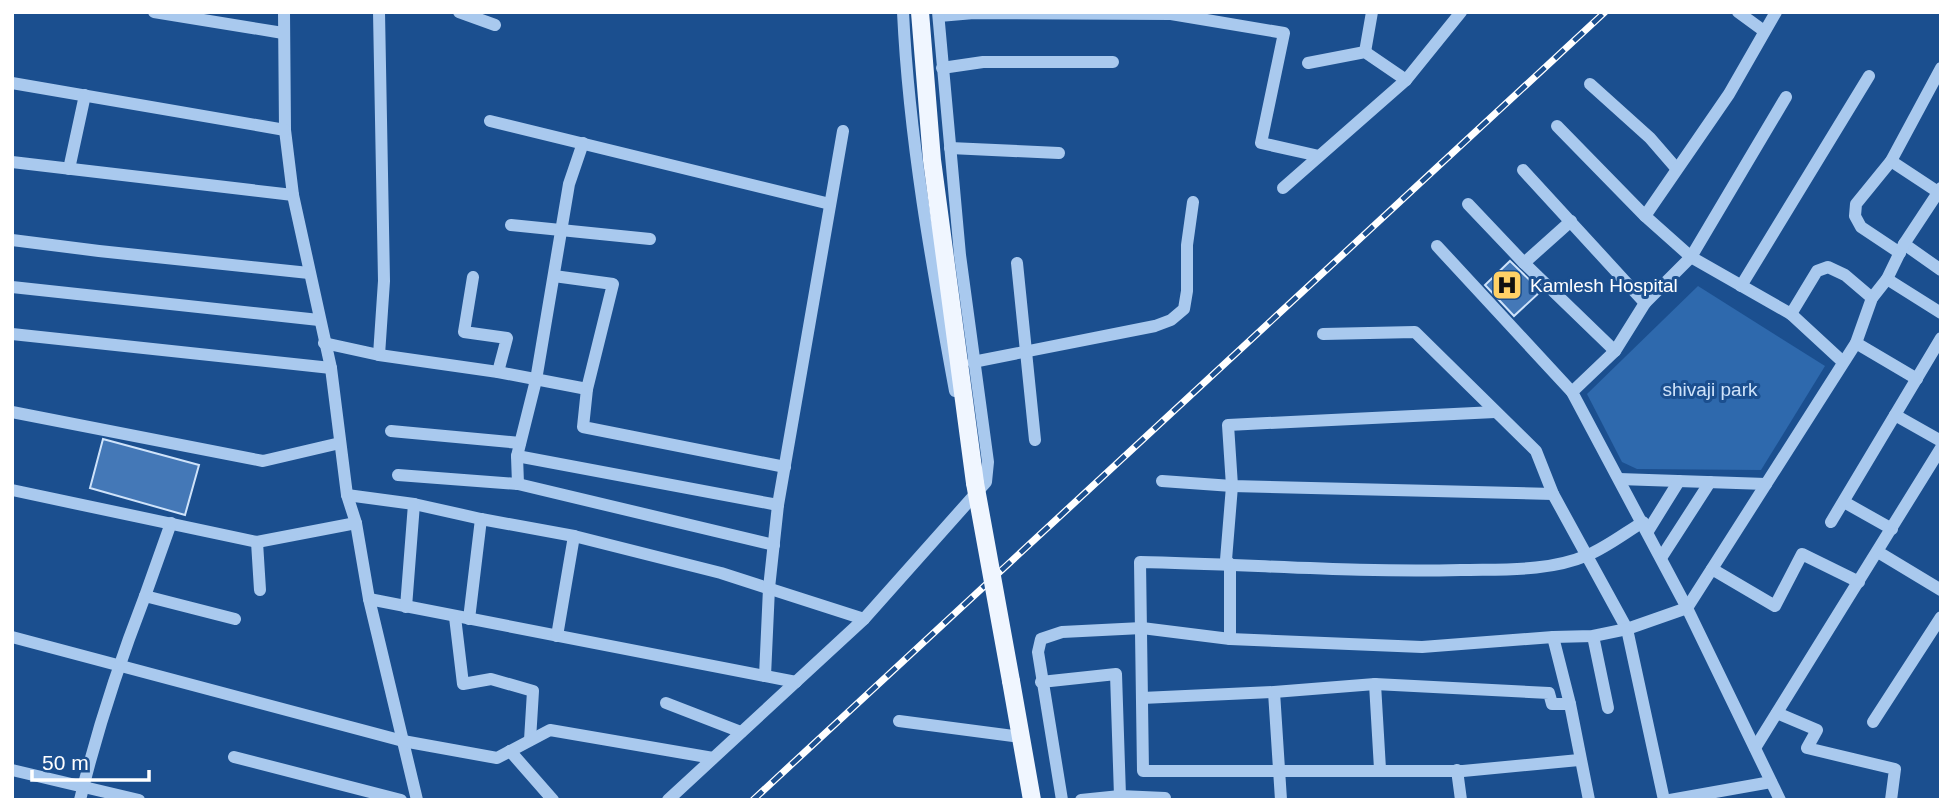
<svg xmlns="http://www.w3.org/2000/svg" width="1953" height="812" font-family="Arial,sans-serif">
	<rect width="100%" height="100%" fill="#1b4f8f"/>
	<polygon fill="#2e69ad" points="1698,286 1825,366 1761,470 1637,469 1622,462 1587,394"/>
	<g fill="#4478b7" stroke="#cfe3fa" stroke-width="2">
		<polygon points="1510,261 1541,291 1514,316 1485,285"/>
		<polygon points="103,439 199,465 185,515 90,488"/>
	</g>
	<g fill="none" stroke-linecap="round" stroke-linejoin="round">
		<g stroke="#a9c9ee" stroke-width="12">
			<polyline points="154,12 283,33"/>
			<polyline points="284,12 285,130 293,195 331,368 347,495 356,523 369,599 417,800"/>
			<polyline points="459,12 495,25"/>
			<path d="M 903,12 C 909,139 932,266 955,391"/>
			<polyline points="1738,12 1764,31"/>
			<polyline points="939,16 974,13 1171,14 1284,33 1261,143 1319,156"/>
			<polyline points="1365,52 1372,12"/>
			<polyline points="1308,63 1365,52 1406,80"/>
			<polyline points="942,68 983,62 1113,62"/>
			<polyline points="12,83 285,130"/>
			<polyline points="1590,84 1650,138 1676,168"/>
			<polyline points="490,121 830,204"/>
			<polyline points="1557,126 1645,216 1691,257 1786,97"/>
			<polyline points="950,148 1059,153"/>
			<polyline points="1891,161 1938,192"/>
			<polyline points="12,162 293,195"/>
			<polyline points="69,169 85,95"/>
			<polyline points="1523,170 1645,303"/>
			<polyline points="1283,188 1406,80 1461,12"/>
			<polyline points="1468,204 1524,263 1615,351"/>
			<polyline points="1645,216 1729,94 1776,12"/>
			<polyline points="511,225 650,239"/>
			<polyline points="12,240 99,251 309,273"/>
			<polyline points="1904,244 1941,270"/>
			<polyline points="1437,246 1572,392"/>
			<polyline points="1900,253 1861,227 1855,216 1856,204 1891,161 1941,68"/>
			<polyline points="1017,263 1035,440"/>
			<polyline points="1524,263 1571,221"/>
			<polyline points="473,277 464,332 507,338 498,372"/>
			<polyline points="1887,279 1941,313"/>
			<polyline points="1741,286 1869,76"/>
			<polyline points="12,287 319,320"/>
			<polyline points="1791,314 1817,271 1828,267 1845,275 1872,298"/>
			<polyline points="12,334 331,368"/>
			<polyline points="1323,334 1415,332 1536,451 1553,494 1627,629 1664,800"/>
			<polyline points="324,343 379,355 498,372 587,389 613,284 554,276"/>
			<polyline points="1856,343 1917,379"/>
			<polyline points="379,355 384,281 379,12"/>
			<polyline points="973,362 1155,326 1171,320 1184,309 1187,291 1187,245 1193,202"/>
			<polyline points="587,389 583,427 785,467"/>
			<polyline points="12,412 263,461 340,443"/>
			<polyline points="1895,415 1941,441"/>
			<polyline points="391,431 520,443"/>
			<polyline points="517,456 778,505"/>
			<polyline points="398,475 518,484 774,545"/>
			<polyline points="1619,479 1766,484"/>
			<polyline points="1162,481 1232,486 1553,494"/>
			<polyline points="518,484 517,456 536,380 569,184 583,143"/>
			<polyline points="12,490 257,542 356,523"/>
			<polyline points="347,495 414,504 481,519 574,536 721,573 864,619"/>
			<polyline points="1844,502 1892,529"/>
			<polyline points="1831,522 1941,338"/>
			<polyline points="1648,531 1679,481"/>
			<polyline points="257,542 260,590"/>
			<polyline points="1878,552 1941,590"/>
			<polyline points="1661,558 1710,482"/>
			<polyline points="1712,569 1775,606 1802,554 1859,582"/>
			<polyline points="145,596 171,523"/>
			<polyline points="369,599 796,682"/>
			<polyline points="406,607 414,504"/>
			<polyline points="455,617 463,684 491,679 533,691 530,740"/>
			<polyline points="469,619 481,519"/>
			<polyline points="557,636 574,536"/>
			<polyline points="1593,636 1608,708"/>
			<polyline points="12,637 403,741 497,758 550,730 713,758"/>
			<polyline points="1553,637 1570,704 1589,800"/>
			<polyline points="1230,639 1230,564 1226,560 1232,486 1228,425 1495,412"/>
			<polyline points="765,676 769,588 778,505 843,131"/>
			<polyline points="1041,682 1116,674 1120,796"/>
			<polyline points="1375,684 1380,769"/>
			<polyline points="1274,692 1281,800"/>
			<polyline points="1142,698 1274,692 1375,684 1549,693 1552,704 1570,704"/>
			<polyline points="666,703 741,732"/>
			<polyline points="1777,713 1817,730 1807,748 1895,769 1891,800"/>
			<polyline points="899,721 1021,737"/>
			<polyline points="1873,722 1941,617"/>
			<polyline points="1755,748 1941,448"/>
			<polyline points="510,751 553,800"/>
			<polyline points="234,757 401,800"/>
			<path d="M 1579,760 L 1463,771 L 1143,771 L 1140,562 C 1247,564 1354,573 1461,570 C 1503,569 1548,572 1588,555 C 1607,547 1625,533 1643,522"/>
			<polyline points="12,770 139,800"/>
			<polyline points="1457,770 1461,800"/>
			<path d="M 80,800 C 97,730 119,663 145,596 L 235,619"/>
			<polyline points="668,800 864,619 986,482 988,462 960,255 938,12"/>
			<polyline points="1062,800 1038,652 1041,639 1062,632 1142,628 1230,639 1422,647 1553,637 1593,636 1627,629 1687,608 1856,343 1872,298 1887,279 1904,244 1941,188"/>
			<polyline points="1081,800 1120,796 1165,798"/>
			<polyline points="1670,800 1771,782"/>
			<polyline points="1780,800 1687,608 1572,392 1615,351 1645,303 1691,257 1791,314 1843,362"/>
		</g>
		<g stroke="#f0f6ff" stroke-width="18">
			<polyline points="920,12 932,160 975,483"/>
			<polyline points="1011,681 1032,800"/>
		</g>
		<g stroke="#fff" stroke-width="7">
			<polyline id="rail" points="753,800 1605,12"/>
		</g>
		<use href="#rail" stroke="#1b4f8f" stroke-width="4.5" stroke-dasharray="13" stroke-linecap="butt"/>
		<polyline stroke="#f0f6ff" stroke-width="18" points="975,483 1011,681"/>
	</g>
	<defs>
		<g id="hospital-square" transform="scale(1.575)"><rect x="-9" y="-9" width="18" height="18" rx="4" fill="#ffd166" stroke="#1b4f8f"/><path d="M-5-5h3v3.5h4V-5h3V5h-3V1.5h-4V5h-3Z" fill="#111"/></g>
	</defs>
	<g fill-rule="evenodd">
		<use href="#hospital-square" x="1507" y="285"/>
	</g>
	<g text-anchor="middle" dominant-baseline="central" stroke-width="6" stroke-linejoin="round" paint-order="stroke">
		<g font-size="19" fill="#fff" stroke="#1b4f8f" text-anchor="start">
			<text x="1530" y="285">Kamlesh Hospital</text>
		</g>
		<g font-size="19" fill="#cfe3fa" stroke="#1b4f8f">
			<text x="1710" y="389">shivaji park</text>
		</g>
	</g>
	<rect width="1953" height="812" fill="none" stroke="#ffffff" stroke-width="28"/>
	<path d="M32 770v10h117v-10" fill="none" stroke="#ffffff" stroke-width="3.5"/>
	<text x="42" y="770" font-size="21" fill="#ffffff" stroke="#1b4f8f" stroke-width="5" paint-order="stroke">50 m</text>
</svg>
